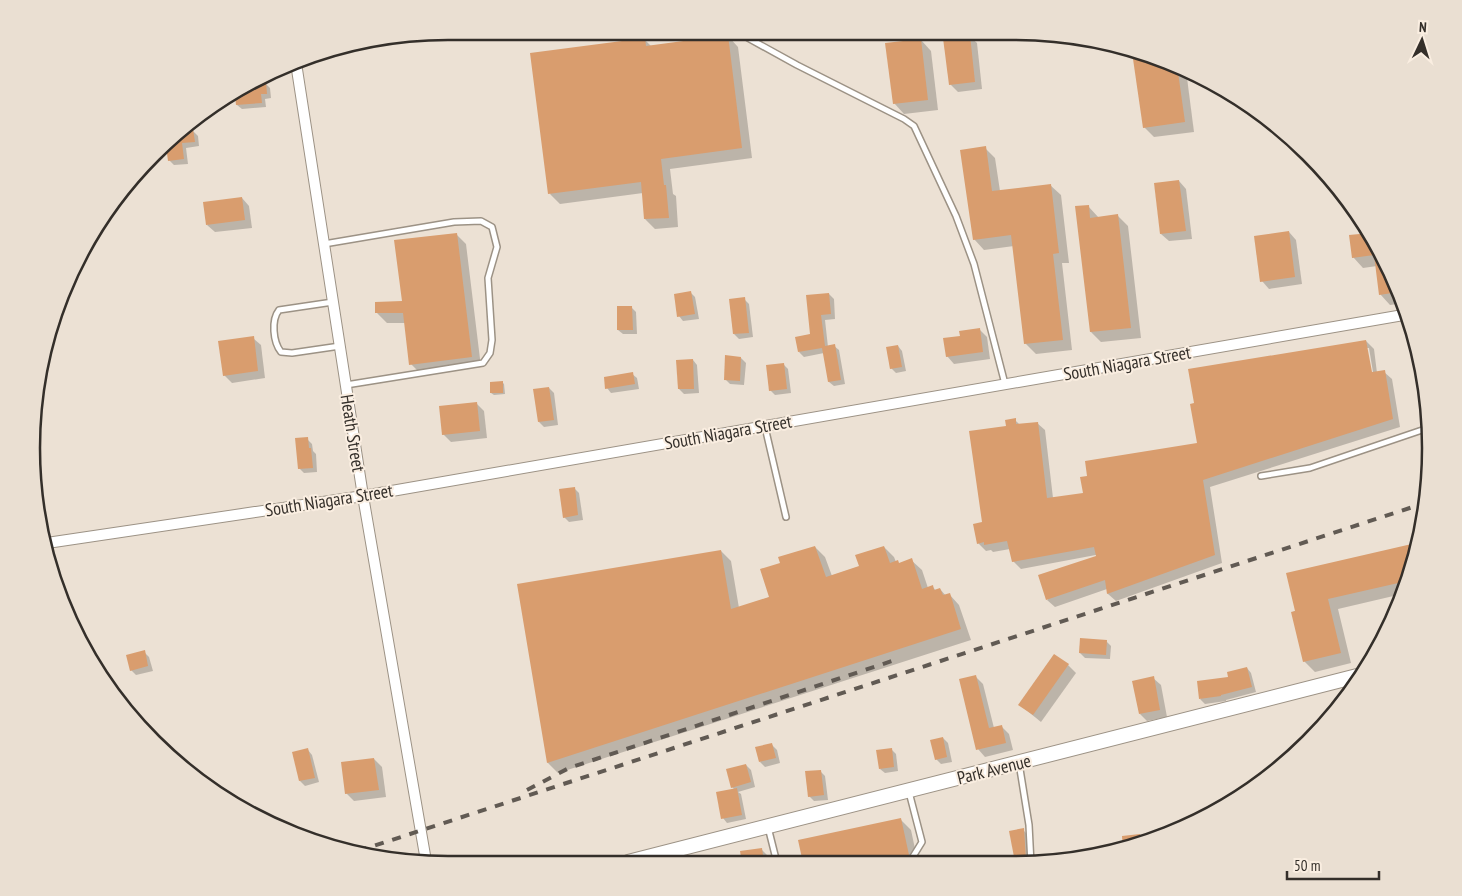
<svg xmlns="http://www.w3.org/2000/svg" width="1462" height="896" font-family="'PT Sans Narrow',sans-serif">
	<rect width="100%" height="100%" fill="#ece1d4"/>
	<g fill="#0003" fill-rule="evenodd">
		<polygon points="728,36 738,47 752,158 670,169 673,194 676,196 678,227 655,229 645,219 643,193 560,204 550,194 645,40 651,46"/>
		<polygon points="969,36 977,43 982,89 958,92 950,84"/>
		<polygon points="921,40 931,51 938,110 904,114 894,103"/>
		<polygon points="1134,52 1173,63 1186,70 1194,132 1154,137 1144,127"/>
		<polygon points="265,83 270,88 271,98 265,99 266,107 242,109 237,105 236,95 256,84"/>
		<polygon points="193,131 198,136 199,146 186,148 188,164 174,165 169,160 167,145 179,132"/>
		<polygon points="985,148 995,158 1000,191 1050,185 1061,195 1069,263 1062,263 1072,350 1036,354 1025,343 1014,246 984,250 974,239"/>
		<polygon points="1179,181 1186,189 1192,239 1169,241 1161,234"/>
		<polygon points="242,198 249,206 252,228 215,232 207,225"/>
		<polygon points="1088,206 1099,218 1118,216 1128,226 1141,338 1101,342 1091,332"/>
		<polygon points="1289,232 1296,240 1302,284 1269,289 1262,281"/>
		<polygon points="456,234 466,244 481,367 421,374 411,364 406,323 387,323 377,313 403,302"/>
		<polygon points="1371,234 1375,239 1404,303 1390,305 1380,294 1377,266 1363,268 1353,257 1351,236"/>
		<polygon points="690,292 695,297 699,319 683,321 679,316"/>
		<polygon points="829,294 834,299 835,319 825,320 828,347 834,346 839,350 845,384 834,386 829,382 824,353 804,357 799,352 811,335"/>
		<polygon points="744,299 749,304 753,337 739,339 734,334"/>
		<polygon points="632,308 636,312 637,334 623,334 618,330"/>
		<polygon points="980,330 987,337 990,359 954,364 947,356 961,337"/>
		<polygon points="253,338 261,345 265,378 232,383 224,375"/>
		<path d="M 1366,341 L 1374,349 L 1377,373 L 1384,372 L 1392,379 L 1400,427 L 1210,487 L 1222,563 L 1116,601 L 1108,594 L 1107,589 L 1055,607 L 1047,600 L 1101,554 L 1021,569 L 1013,561 L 1010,549 L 993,552 L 991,550 L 986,551 L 978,543 L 1007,427 L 1015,420 L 1020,425 L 1037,423 L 1045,430 L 1053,498 L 1084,494 L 1198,444 ZM 1366,348 L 1369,348 L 1374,378 L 1371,379 Z"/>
		<polygon points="898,346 902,351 906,371 896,373 891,368"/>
		<polygon points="741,358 746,363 744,385 730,384 725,379"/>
		<polygon points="693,360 697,365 699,393 684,394 679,389"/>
		<polygon points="783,364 788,369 791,393 775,395 770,390"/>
		<polygon points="632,374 637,378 639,389 611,393 607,388"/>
		<polygon points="502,382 504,384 505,394 494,395 491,393"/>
		<polygon points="549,388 554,393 558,425 544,427 539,422"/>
		<polygon points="477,404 484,411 487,438 451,442 443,434"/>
		<polygon points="307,439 312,444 313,451 316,454 317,472 304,473 299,468"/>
		<polygon points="574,488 579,493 583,520 569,522 564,517"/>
		<polygon points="1415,544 1418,547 1417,556 1402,594 1338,609 1351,663 1315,672 1304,661 1293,612"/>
		<polygon points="815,547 825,557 832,576 860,567 884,547 894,557 896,562 899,564 911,560 922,570 928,588 933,587 936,591 940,589 946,596 949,594 959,605 971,640 558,773 548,763 518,585 721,551 731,561 739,608 770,597 782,563"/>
		<polygon points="1106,641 1111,646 1110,659 1085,658 1080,653"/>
		<polygon points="144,652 149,657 153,671 136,675 131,670"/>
		<polygon points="1068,665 1076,673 1041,722 1020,705"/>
		<polygon points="1247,668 1251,673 1256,692 1226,700 1226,701 1205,704 1200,699 1229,678"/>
		<polygon points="976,677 983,684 994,728 1001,726 1009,734 1013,750 985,757 978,749"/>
		<polygon points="1153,678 1161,685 1167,717 1147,721 1140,714"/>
		<polygon points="1348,697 1345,701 1339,708 1337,700"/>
		<polygon points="943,738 948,743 952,762 941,764 936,759"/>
		<polygon points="1309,740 1302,748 1301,742"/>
		<polygon points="772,745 777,750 780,763 765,767 760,762"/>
		<polygon points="891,749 896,754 898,771 885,773 880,769"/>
		<polygon points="308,750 312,755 319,782 305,786 300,781"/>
		<polygon points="374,759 382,767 386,797 354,801 346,793"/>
		<polygon points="746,765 751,770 755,787 738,792 741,794 746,819 727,823 723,818 735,790 732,787"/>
		<polygon points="820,771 825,776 828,800 814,801 809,796"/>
		<polygon points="900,819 911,830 918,863 804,863"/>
		<polygon points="1023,830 1028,835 1031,864 1019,864 1016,861"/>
		<polygon points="1140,836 1145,841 1124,850 1123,837"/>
		<polygon points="761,849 772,860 772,863 743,863"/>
	</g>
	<g fill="#d99d6e">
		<polygon points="728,35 742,148 661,159 664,185 666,185 669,218 644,219 641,182 548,194 530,53 645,38 646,46"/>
		<polygon points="970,35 975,82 949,85 943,38"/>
		<polygon points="921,39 928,100 893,104 885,43"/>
		<polygon points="1132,52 1177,65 1185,122 1143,128"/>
		<polygon points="266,82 267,94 261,94 262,103 236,105 235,96 259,83"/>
		<polygon points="193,129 195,142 182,143 184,159 168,161 166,146 181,131"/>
		<polygon points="986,146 992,191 1051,184 1059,253 1053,254 1063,340 1024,344 1011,235 973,240 960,150"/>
		<polygon points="1179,180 1186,231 1160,234 1154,183"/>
		<polygon points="242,197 245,220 206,225 203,202"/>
		<polygon points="1089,205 1090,218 1118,214 1131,328 1090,332 1075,206"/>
		<polygon points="1289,231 1295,277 1260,282 1254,236"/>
		<polygon points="457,233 472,357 409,365 403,313 375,313 375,302 402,301 394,240"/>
		<polygon points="1370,233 1375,239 1399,292 1379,295 1374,255 1352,258 1349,235"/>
		<polygon points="691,291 695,314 677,317 674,294"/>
		<polygon points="829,293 831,314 821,315 825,346 835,344 841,380 828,382 822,348 798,352 795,337 810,334 806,295"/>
		<polygon points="745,297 749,333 733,334 729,299"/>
		<polygon points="617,306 632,306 633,330 617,330"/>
		<polygon points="980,328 983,352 946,357 943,338 960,336 959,331"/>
		<polygon points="254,336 258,371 223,376 218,341"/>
		<polygon points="1366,340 1372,372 1385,370 1393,419 1203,480 1215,555 1107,594 1105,580 1046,600 1038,575 1096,556 1094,547 1012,562 1007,541 984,545 984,542 977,544 973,524 982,522 969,431 1006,426 1005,420 1016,418 1016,424 1038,422 1047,498 1083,493 1080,477 1087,476 1085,461 1197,443 1190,404 1194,403 1188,369"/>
		<polygon points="898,345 902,367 890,369 886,347"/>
		<polygon points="725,355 741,357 740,381 724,380"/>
		<polygon points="693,359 694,389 678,389 676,360"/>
		<polygon points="784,363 787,389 769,391 766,365"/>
		<polygon points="633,372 635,384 605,389 604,377"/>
		<polygon points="503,381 503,393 490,393 490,382"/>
		<polygon points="549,387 554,420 538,422 533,389"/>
		<polygon points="477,402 480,431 442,435 439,406"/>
		<polygon points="308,437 309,448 311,448 313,468 298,469 295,438"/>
		<polygon points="575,487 578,515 563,518 559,489"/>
		<polygon points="1416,543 1417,556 1407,581 1328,599 1341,653 1303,662 1291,612 1295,611 1286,573"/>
		<polygon points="815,546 826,577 859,566 855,555 884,546 890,563 898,560 899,563 912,558 922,589 933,585 934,590 940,588 943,595 950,593 961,629 547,763 517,584 721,550 731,609 769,597 760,569 780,563 778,557"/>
		<polygon points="1080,638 1107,640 1106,655 1079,653"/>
		<polygon points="145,650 148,666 130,671 126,655"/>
		<polygon points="1054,654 1069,664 1033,715 1018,705"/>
		<polygon points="1247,667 1252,687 1221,695 1221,696 1199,699 1197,681 1228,677 1227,672"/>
		<polygon points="976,675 989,728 1002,725 1006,743 976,750 959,679"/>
		<polygon points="1154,676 1160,710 1139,714 1132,681"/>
		<polygon points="943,737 947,757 935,760 930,740"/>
		<polygon points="772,743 776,758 759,762 755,747"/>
		<polygon points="308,748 315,778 299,781 292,752"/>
		<polygon points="892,748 894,767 879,769 876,750"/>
		<polygon points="374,758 379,790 345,794 341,762"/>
		<polygon points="746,764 751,782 731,788 726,769"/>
		<polygon points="821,770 824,795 808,797 805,771"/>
		<polygon points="737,788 742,815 721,819 716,792"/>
		<polygon points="901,818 909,855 870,863 803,863 798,840"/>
		<polygon points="1024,828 1026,860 1015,862 1009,831"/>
		<polygon points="1140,834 1141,843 1123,850 1122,836"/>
		<polygon points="762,848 764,863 742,863 740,851"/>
	</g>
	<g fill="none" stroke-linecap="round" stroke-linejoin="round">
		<g stroke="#9c9285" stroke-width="8">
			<g id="lane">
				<polyline points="742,33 748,38 797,65 904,119 914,126 956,216 974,264 1005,384"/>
				<polyline points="324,244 454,222 481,221 492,227 497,247 488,278 492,340 490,353 483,363 346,385"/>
				<path d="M 333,302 L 279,310 C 271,320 273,342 281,352 L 292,353 L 340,346"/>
				<polyline points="765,427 786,517"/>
				<polyline points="1261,476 1310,468 1428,428"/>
				<polyline points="1019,763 1029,825 1031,864"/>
				<polyline points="909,792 922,842 909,863"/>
				<polyline points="768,827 777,863"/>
			</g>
		</g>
		<g stroke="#9c9285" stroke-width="12">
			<g id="street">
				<polyline points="296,63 363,496 426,861"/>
				<polyline points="47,543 363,496 1409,314"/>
			</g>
		</g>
		<g stroke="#9c9285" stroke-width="16">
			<polyline id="secondary" points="628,862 1361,675"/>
		</g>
		<use href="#lane" stroke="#fff" stroke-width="5"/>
		<use href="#street" stroke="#fff" stroke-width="10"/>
		<use href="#secondary" stroke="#fff" stroke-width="14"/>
		<g stroke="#615a53" stroke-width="4" stroke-dasharray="9 9" stroke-linecap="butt">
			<polyline points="527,790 569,768 895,660"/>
			<polyline points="358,851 1425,503"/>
		</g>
	</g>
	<g text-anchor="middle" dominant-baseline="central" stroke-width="4" stroke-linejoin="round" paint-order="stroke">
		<g font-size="18" fill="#342f2a" stroke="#faeee1">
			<text transform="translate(1127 363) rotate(-10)">South Niagara Street</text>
			<text transform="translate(728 432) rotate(-10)">South Niagara Street</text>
			<text transform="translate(353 433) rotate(81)">Heath Street</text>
			<text transform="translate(329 500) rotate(-9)">South Niagara Street</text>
			<text transform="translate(994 769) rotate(-14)">Park Avenue</text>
		</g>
	</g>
	<path d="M0 0H1462V896H0ZM448 40H1014A408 408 0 0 1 1422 448V448A408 408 0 0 1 1014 856H448A408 408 0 0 1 40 448V448A408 408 0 0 1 448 40Z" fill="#eadfd2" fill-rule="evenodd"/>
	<path fill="none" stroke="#342f2a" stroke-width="2.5" d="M448 40H1014A408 408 0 0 1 1422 448V448A408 408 0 0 1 1014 856H448A408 408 0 0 1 40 448V448A408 408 0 0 1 448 40Z"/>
	<g transform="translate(1422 40) rotate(4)" stroke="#faeee1" stroke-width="4" paint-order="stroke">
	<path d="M0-4L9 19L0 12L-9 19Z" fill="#342f2a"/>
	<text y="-8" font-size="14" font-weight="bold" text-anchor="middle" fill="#342f2a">N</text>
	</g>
	<path d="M1287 871v8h92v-8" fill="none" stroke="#342f2a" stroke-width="2.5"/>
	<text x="1294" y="871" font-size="15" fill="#342f2a" stroke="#faeee1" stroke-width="4" paint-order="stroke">50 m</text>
</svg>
